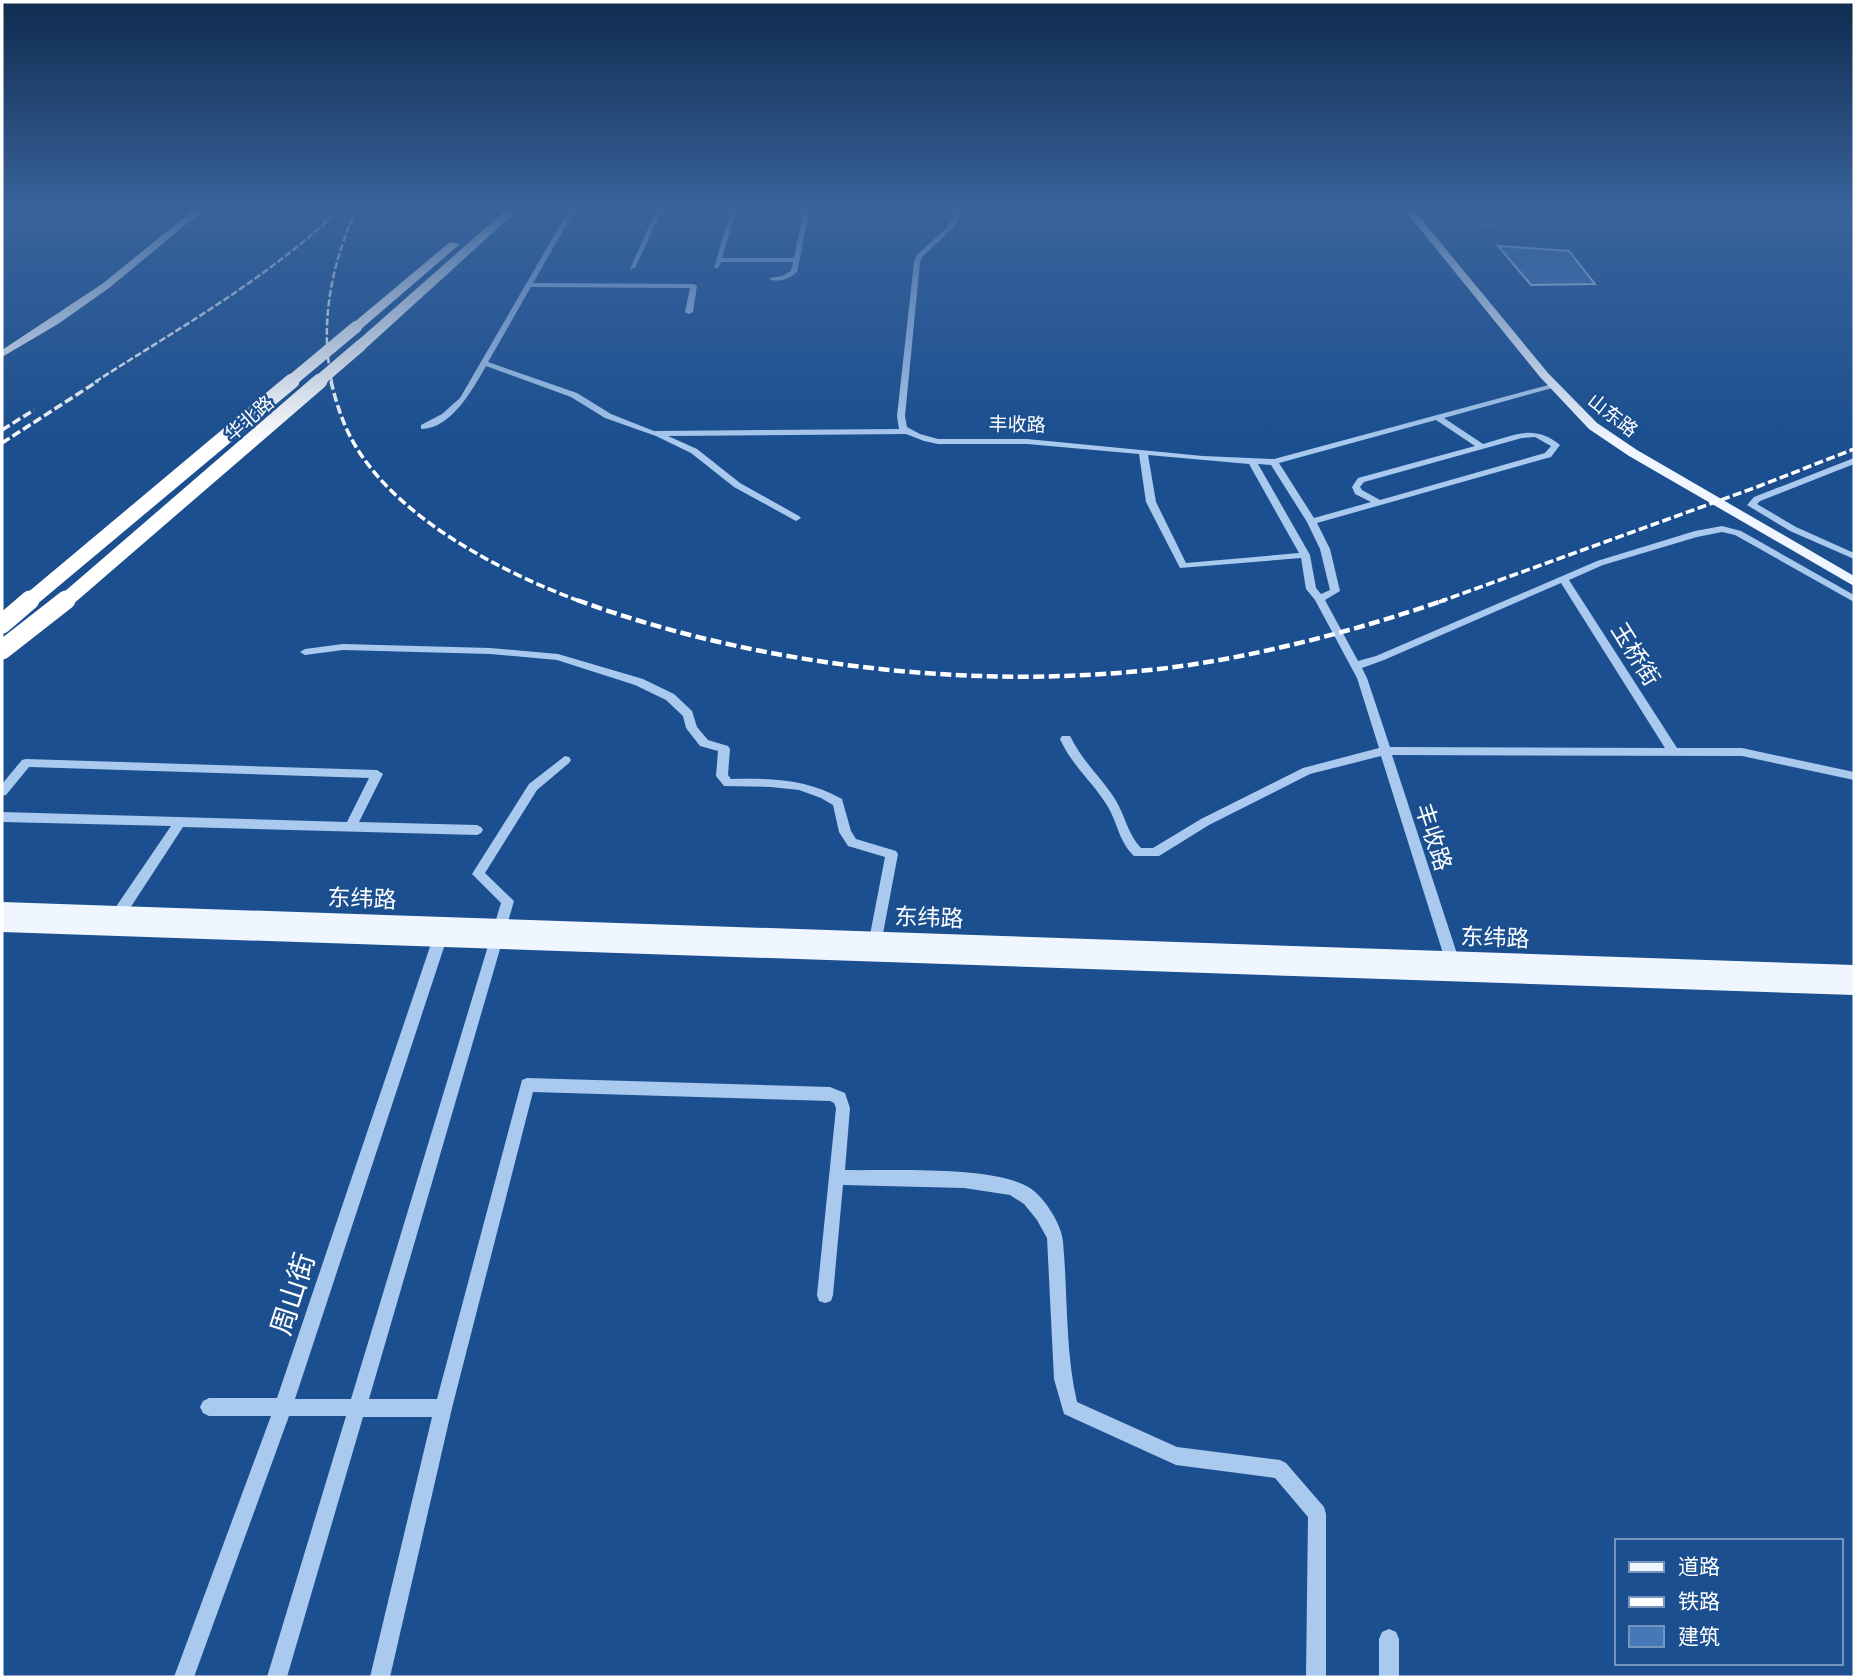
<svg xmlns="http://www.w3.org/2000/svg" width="1856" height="1679" font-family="Raleway,'Noto Sans SC',sans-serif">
	<rect width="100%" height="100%" fill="#1b4f8f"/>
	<path fill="#2e69ad" d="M 1455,208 L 1484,208 L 1498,225 L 1496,228 C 1476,231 1468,223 1455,208 Z"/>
	<polygon fill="#4478b7" stroke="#cfe3fa" stroke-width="2" points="1498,246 1569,251 1595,284 1531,285"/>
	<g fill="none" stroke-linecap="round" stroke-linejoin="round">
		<g fill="#a9c9ee" fill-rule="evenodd">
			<path d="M 570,208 L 576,208 L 533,283 L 694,284 L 697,286 L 693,312 L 689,314 L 685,312 L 690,288 L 531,287 L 488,362 L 577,393 L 611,414 L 654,431 L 899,429 L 897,416 L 914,262 L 917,255 L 947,227 L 959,208 L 965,208 L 952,229 L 922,257 L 920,262 L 905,416 L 907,427 L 920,434 L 938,439 L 1027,439 L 1203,456 L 1274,459 L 1556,383 L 1556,387 L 1444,418 L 1483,444 C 1513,436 1533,423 1560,445 L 1551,457 L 1317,523 L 1330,549 L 1340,591 L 1325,600 L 1358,661 L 1376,656 L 1597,561 L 1695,531 L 1722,526 L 1741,531 L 1854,595 L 1854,602 L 1735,535 L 1722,532 L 1697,537 L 1603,565 L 1569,580 L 1677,748 L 1742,748 L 1854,772 L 1854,780 L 1742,756 L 1392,755 L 1461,966 L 1459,970 L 1454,972 L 1449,970 L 1447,966 L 1381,756 L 1310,774 L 1209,825 L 1159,856 L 1134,856 C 1119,842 1118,824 1108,807 C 1094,783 1072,766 1060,739 L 1062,736 L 1070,736 C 1083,762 1100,776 1115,799 C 1125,815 1128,835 1141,848 L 1153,848 L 1201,819 L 1303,768 L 1379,748 L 1357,678 L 1315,600 L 1306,589 L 1301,558 L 1180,568 L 1146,502 L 1139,454 L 1027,444 L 938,444 L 924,441 L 906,434 L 668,436 L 697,449 L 740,483 L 799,516 L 801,518 L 796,521 L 734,487 L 691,453 L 656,436 L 605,418 L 571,397 L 486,366 C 473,389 451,429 421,429 L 421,425 L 442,414 L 460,398 ZM 1436,420 L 1475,446 L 1358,478 L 1352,487 L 1355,494 L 1371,502 L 1314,518 L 1279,463 ZM 1535,437 L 1551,446 L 1545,453 L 1380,500 L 1362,490 L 1360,487 L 1364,482 L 1522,438 ZM 1148,455 L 1249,464 L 1299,553 L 1186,563 L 1156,502 ZM 1258,464 L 1271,465 L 1307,522 L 1320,549 L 1330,590 L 1321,594 L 1316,588 L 1310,555 ZM 1561,583 L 1665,748 L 1390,747 L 1367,678 L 1362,668 L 1384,660 Z"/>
			<path d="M 657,208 L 737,208 L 722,258 L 794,258 L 804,208 L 810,208 L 797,272 C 789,279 781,282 770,280 L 770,278 L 782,276 L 791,271 L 793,262 L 721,262 L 718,268 L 714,268 L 730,212 L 661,212 L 635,268 L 630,269 Z"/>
			<polygon points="1854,458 1854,464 1760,501 1757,504 1796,527 1854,553 1854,559 1790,531 1747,505 1754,497"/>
			<path d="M 343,644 L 490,648 L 558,654 L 643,679 L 674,694 L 692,711 L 697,727 L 708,740 L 728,746 L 730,749 L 728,775 L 731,779 C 771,778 807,779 842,799 L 851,831 L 856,839 L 896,851 L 898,854 L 881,944 L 876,946 L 871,944 L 869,940 L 885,857 L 848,846 L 839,832 L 833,805 L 821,798 L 799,790 L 771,787 L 724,786 L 716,776 L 718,751 L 700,746 L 686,728 L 683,716 L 666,700 L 635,685 L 557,660 L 490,654 L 343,650 L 305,655 L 300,652 L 305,649 Z"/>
			<path d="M 565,756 L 569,757 L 571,760 L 569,763 L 537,790 L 485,873 L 514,901 L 369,1399 L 437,1399 L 522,1080 L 527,1078 L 830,1087 L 845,1093 L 850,1108 L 845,1170 C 891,1171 993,1165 1030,1188 C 1045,1198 1062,1225 1063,1242 C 1068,1295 1065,1350 1077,1402 L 1177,1447 L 1280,1460 L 1286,1463 L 1324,1507 L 1326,1514 L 1326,1677 L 1306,1677 L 1308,1517 L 1275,1478 L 1176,1465 L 1064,1414 L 1054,1379 L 1047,1238 L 1037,1220 L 1024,1204 L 1010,1195 L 964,1188 L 843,1185 L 833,1295 L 831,1301 L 825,1303 L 819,1301 L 817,1295 L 836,1108 L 834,1103 L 830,1101 L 533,1092 L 452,1408 L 390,1677 L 370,1677 L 432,1417 L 363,1417 L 287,1677 L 267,1677 L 346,1416 L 289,1416 L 194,1677 L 174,1677 L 271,1416 L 209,1416 L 203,1413 L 200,1407 L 203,1401 L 209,1398 L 277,1398 L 435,932 L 437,928 L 442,927 L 447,928 L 449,932 L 295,1399 L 351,1399 L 501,903 L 472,874 L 529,784 Z"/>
			<polygon points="26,759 377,770 383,774 359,822 477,825 481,827 483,830 481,833 477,835 183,827 121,922 116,923 111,922 109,918 111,914 171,826 2,822 2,812 347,822 369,778 29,767 6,795 2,796 2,784 22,760"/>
			<polygon points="1389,1629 1396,1632 1399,1639 1399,1677 1379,1677 1379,1639 1382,1632"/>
		</g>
		<g fill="#f0f6ff" fill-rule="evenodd">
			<polygon points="196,208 206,208 109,288 58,324 2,357 2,350 102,284"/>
			<polygon points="1403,208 1412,208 1548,373 1597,423 1637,450 1854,576 1854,586 1629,456 1589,429 1540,377"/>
			<polygon points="2,902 1854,965 1854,995 2,932"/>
		</g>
		<g fill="#fff" fill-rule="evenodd">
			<polygon points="508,208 520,208 365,349 355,349 355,343"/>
			<polygon points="450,242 460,244 360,330 352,330 352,324"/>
		</g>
		<g stroke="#fff" stroke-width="2.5" stroke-dasharray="7 2.5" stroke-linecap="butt">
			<path d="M 95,382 C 179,328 269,278 341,208"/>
			<path d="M 332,382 C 319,323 332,262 357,208"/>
		</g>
		<g stroke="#fff" stroke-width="3.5" stroke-dasharray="9 3.5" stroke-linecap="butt">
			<path d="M 331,381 C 335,398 340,415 348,432 C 387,514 500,572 582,602"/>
			<polyline points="2,430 34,410"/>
			<polyline points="2,443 98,381"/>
			<polyline points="1439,602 1757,487 1854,449"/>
		</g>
		<path stroke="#fff" stroke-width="4.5" stroke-dasharray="11 4.5" stroke-linecap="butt" d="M 577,600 C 770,671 1012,696 1214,661 C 1293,647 1369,626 1445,600"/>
		<g stroke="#fff" stroke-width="12">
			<polyline points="290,382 356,327"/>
			<polyline points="318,382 360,346"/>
		</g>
		<g stroke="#fff" stroke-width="15">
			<polyline points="28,602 292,381"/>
			<polyline points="64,602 320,381"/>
		</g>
		<g stroke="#fff" stroke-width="19">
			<polyline points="2,624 30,600"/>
			<polyline points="2,650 66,600"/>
		</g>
	</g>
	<linearGradient id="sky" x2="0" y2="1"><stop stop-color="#0f2b4f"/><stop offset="0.47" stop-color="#39639b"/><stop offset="1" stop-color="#39639b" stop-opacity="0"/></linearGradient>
	<rect width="1856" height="443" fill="url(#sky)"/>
	<g text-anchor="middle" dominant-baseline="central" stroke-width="5" stroke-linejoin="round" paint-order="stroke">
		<g font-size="19" fill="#fff" stroke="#1b4f8f">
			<text transform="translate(1613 415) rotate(38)">山东路</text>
			<text transform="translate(249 418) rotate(-41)">华北路</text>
			<text transform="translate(1017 424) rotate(1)">丰收路</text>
		</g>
		<g font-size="23" fill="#fff" stroke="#1b4f8f">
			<text transform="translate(1636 654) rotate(58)">玉桥街</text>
			<text transform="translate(1434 837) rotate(72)">丰收路</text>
			<text transform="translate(362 898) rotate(2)">东纬路</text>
			<text transform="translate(929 917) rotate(2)">东纬路</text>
			<text transform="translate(1495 937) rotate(2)">东纬路</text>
		</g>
		<g font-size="28" fill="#fff" stroke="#1b4f8f">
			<text transform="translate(293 1294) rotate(-72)">周山街</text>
		</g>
	</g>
	<rect width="1856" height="1679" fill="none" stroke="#ffffff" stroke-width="7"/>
	<rect x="1615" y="1539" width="228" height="126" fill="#1b4f8f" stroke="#7695bc" stroke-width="2"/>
	<rect x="1629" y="1562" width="35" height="10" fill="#f0f6ff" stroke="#7695bc" stroke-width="2"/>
	<text x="1678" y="1574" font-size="21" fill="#ffffff">道路</text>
	<rect x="1629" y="1597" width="35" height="10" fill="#ffffff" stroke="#7695bc" stroke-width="2"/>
	<text x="1678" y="1609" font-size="21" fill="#ffffff">铁路</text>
	<rect x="1629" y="1626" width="35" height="21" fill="#4478b7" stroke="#7695bc" stroke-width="2"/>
	<text x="1678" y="1644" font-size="21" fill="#ffffff">建筑</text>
</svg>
